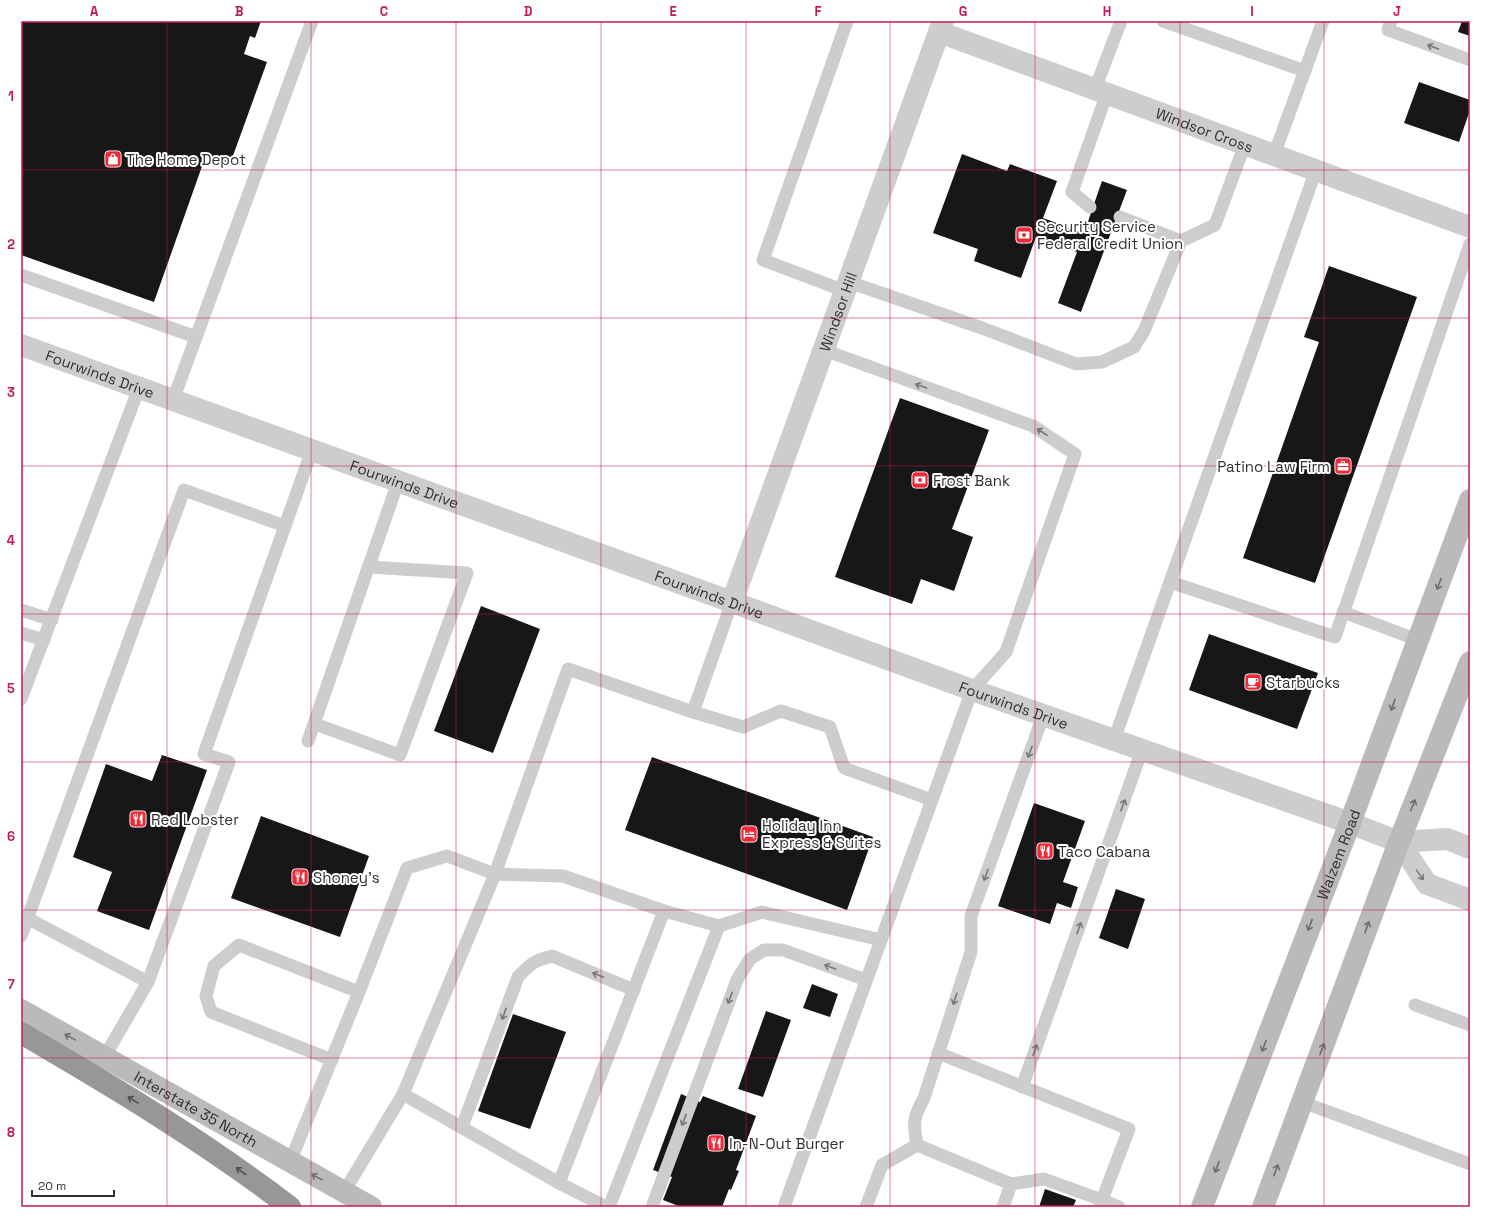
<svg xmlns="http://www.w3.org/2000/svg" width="1491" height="1228" font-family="'Space Grotesk',sans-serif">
	<rect width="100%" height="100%" fill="#fff"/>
	<g fill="#171717">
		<polygon points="21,21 261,21 255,38 250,36 244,54 267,62 230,164 206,155 154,302 21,255"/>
		<polygon points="1462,21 1470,21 1470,36 1458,32"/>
		<polygon points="1419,82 1470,100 1470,110 1459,142 1404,123"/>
		<polygon points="962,154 1007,171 1010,164 1057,181 1043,218 1084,233 1102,181 1127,190 1081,312 1058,303 1077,252 1036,237 1021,278 974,261 978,249 933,233"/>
		<polygon points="1329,266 1417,297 1315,583 1243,558 1319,342 1304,337"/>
		<polygon points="900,398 989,430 952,529 973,537 954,591 921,579 912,604 835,577"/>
		<polygon points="481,606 540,629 493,753 434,731"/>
		<polygon points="1209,634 1318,673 1297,729 1189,690"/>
		<polygon points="162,755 207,770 149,930 97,911 112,872 73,857 106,764 152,781"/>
		<polygon points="652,757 873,837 847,910 625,830"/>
		<polygon points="1034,803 1085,821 1063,882 1078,887 1071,908 1057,903 1050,924 998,906"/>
		<polygon points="261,816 369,856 340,937 231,898"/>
		<polygon points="1116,889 1145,899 1128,949 1099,938"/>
		<polygon points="812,984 838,994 830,1017 803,1008"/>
		<polygon points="766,1011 791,1020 763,1097 738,1089"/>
		<polygon points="513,1014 566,1032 530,1129 478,1111"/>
		<polygon points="681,1094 700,1102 703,1096 756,1116 736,1170 739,1171 731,1190 729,1189 722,1207 681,1207 663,1200 672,1177 653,1170"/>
		<polygon points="1045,1189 1076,1200 1073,1207 1039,1207"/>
	</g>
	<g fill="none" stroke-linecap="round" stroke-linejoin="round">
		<g stroke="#cdcdcd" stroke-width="13">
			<polyline points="1163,21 1305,71"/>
			<polyline points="1391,21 1388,30 1470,60"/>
			<polyline points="1095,89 1121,21"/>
			<polyline points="1274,155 1323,21"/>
			<polyline points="1090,207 1072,192 1107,93"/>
			<polyline points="1120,217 1181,241"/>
			<polyline points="21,275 196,337"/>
			<polyline points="849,282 982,328 1076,364 1102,362 1134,347 1144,331 1181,241 1215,225 1245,144"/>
			<polyline points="845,291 763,260 847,21"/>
			<polyline points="173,400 312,21"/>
			<polyline points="1170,582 1335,637 1470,244"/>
			<polyline points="732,602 693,712 743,727 781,711 830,727 844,768 932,800"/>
			<polyline points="21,610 52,620"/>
			<polyline points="1343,612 1418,640"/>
			<polyline points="21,633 44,640"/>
			<polyline points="21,699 139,388"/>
			<polyline points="315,724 400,755 467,573 369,567"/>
			<polyline points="1114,740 1316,170"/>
			<polyline points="308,741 398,482"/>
			<polyline points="27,918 148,982"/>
			<polyline points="21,936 184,490 285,526"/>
			<polyline points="1415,1005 1470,1025"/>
			<polyline points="938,1053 1129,1129 1102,1200 1119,1207"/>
			<polyline points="105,1056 148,982 229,762 204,754 312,450"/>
			<polyline points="332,1060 211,1012 206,996 214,966 239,945 359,992"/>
			<polyline points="1022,1087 1142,750"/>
			<polyline points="403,1094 495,874 563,876 664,911 719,926 762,912 881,940"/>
			<polyline points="1302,1102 1470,1164"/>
			<path d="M 462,1127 L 518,977 C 530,964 535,960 552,956 L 634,990"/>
			<path d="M 917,1145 C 913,1123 913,1118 924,1098 L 971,952 L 971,916 L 1043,716"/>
			<polyline points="290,1162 359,992 407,868 447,856 495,874 568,669 693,712"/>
			<polyline points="559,1183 664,911"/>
			<polyline points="1011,1184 1044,1179 1102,1200 1100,1207"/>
			<polyline points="344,1192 403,1094 559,1183 606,1207"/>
			<polyline points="609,1207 719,926"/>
			<polyline points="652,1207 737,980 750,959 764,950 783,950 866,980"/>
			<polyline points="784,1207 972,690 1006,652 1075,454 1033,426 824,350"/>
			<polyline points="866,1207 882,1165 917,1145 1011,1184 1003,1207"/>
		</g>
		<g stroke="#cdcdcd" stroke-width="22">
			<path id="s1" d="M 939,32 L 1470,227"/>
			<path id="s2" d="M 21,345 L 732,602 L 972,690 L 1350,823 L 1399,842 L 1447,839 L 1470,848"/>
			<path id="s3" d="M 732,602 L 943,21"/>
			<polyline points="1399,842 1427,884 1470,900"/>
		</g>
		<g stroke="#bababa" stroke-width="22">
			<path id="s4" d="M 21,1010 L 371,1207"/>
			<path id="s5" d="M 1202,1207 L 1350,823 L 1470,500"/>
			<polyline points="1263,1207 1399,842 1470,662"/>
		</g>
		<path stroke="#979797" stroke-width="22" d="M 21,1033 C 114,1087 205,1142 290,1207"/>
	</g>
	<defs><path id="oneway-shaft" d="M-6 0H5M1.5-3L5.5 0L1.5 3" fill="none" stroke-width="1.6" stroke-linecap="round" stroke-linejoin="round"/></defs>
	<g stroke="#777">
		<use href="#oneway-shaft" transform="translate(1433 47) rotate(-160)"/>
		<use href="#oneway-shaft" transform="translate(921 386) rotate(-160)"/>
		<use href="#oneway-shaft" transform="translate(1042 432) rotate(-147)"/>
		<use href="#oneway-shaft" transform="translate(1030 752) rotate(110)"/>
		<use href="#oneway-shaft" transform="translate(1123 805) rotate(-70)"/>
		<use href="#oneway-shaft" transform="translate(986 875) rotate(110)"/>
		<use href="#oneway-shaft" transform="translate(1420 875) rotate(55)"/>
		<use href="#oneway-shaft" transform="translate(1079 928) rotate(-70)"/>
		<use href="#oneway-shaft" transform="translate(830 967) rotate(-160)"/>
		<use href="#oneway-shaft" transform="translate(598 975) rotate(-158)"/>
		<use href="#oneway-shaft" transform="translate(730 998) rotate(111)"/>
		<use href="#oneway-shaft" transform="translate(955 999) rotate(108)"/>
		<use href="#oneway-shaft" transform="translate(504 1014) rotate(110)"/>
		<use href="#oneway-shaft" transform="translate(1035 1050) rotate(-70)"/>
		<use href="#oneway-shaft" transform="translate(684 1120) rotate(111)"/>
	</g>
	<g stroke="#6e6e6e">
		<use href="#oneway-shaft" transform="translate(1439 584) rotate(111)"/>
		<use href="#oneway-shaft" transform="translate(1393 705) rotate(110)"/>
		<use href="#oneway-shaft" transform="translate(1413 805) rotate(-68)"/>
		<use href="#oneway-shaft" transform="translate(1310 925) rotate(111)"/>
		<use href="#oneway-shaft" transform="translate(1367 927) rotate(-70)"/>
		<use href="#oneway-shaft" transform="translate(70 1037) rotate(-151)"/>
		<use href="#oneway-shaft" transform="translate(1264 1046) rotate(111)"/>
		<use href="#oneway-shaft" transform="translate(1322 1049) rotate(-70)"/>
		<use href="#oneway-shaft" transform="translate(1217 1167) rotate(111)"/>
		<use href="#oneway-shaft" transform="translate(1276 1170) rotate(-70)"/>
		<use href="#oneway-shaft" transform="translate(317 1177) rotate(-151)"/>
	</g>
	<g stroke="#4f4f4f">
		<use href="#oneway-shaft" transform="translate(133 1100) rotate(-148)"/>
		<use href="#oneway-shaft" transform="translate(241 1171) rotate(-144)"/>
	</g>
	<path fill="none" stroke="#c2185b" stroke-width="1" stroke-opacity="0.55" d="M 167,21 L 167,1207M 311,21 L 311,1207M 456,21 L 456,1207M 601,21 L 601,1207M 746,21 L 746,1207M 890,21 L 890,1207M 1035,21 L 1035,1207M 1180,21 L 1180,1207M 1324,21 L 1324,1207M 21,170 L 1470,170M 21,318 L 1470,318M 21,466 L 1470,466M 21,614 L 1470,614M 21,762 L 1470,762M 21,910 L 1470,910M 21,1058 L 1470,1058"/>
	<defs>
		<g id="shop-square" transform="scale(0.9)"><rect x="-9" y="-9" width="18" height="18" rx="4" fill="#f02936" stroke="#fff"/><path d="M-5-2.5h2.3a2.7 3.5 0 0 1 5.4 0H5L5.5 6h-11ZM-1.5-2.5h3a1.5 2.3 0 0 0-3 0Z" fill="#fff"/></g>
		<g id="bank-square" transform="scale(0.9)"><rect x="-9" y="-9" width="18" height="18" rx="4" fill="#f02936" stroke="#fff"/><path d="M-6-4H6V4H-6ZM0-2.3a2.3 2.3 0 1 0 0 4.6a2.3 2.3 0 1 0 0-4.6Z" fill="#fff"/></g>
		<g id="office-square" transform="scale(0.9)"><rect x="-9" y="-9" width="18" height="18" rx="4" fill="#f02936" stroke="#fff"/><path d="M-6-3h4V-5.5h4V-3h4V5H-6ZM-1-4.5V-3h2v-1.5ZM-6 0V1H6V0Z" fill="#fff"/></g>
		<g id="cafe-square" transform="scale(0.9)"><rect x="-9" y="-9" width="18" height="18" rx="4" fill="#f02936" stroke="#fff"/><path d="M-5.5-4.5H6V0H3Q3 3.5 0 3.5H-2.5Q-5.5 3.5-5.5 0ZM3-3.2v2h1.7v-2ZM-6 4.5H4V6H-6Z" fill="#fff"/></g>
		<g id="restaurant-square" transform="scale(0.9)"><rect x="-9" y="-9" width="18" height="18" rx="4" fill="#f02936" stroke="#fff"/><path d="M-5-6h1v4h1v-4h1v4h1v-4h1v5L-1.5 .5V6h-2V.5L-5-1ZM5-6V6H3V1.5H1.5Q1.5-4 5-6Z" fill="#fff"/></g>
		<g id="hotel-square" transform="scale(0.9)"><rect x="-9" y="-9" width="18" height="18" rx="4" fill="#f02936" stroke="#fff"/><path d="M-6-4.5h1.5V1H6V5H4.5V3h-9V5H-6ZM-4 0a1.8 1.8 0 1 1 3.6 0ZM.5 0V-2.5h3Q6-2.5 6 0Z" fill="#fff"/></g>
	</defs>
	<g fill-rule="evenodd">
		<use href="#shop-square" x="113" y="159"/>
		<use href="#bank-square" x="1024" y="235"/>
		<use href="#office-square" x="1343" y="466"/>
		<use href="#bank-square" x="920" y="480"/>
		<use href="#cafe-square" x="1253" y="682"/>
		<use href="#restaurant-square" x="138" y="819"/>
		<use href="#hotel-square" x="749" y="834"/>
		<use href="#restaurant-square" x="1045" y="851"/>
		<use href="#restaurant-square" x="300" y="877"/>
		<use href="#restaurant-square" x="716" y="1143"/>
	</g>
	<g text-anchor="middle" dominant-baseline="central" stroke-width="4" stroke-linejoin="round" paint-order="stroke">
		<g font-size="15" fill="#303030" stroke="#fff">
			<text stroke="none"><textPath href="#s1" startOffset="283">Windsor Cross</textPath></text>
			<text stroke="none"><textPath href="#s3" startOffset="309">Windsor Hill</textPath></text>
			<text stroke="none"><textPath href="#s2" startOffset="84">Fourwinds Drive</textPath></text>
			<text stroke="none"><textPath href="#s2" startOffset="408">Fourwinds Drive</textPath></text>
			<text stroke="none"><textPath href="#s2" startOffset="732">Fourwinds Drive</textPath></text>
			<text stroke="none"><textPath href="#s2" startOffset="1056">Fourwinds Drive</textPath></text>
			<text stroke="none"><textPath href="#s5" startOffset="378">Walzem Road</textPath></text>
			<text stroke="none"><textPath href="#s4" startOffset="201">Interstate 35 North</textPath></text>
		</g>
		<g font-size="15" fill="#303030" stroke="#fff" text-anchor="start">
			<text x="126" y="159">The Home Depot</text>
			<text x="1037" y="226">Security Service<tspan x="1037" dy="17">Federal Credit Union</tspan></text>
			<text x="1330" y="466" text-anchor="end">Patino Law Firm</text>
			<text x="933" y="480">Frost Bank</text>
			<text x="1266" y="682">Starbucks</text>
			<text x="151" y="819">Red Lobster</text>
			<text x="762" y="825">Holiday Inn<tspan x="762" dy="17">Express &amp; Suites</tspan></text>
			<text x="1058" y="851">Taco Cabana</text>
			<text x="313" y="877">Shoney's</text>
			<text x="729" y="1143">In-N-Out Burger</text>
		</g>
	</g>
	<rect width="1491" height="1228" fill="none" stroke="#ffffff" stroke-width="44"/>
	<path d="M32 1190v6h82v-6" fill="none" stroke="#303030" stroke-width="2"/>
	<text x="38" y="1190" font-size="12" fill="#303030" stroke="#ffffff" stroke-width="3" paint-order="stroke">20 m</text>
	<rect x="22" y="22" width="1447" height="1184" fill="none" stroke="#c2185b" stroke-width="1.5"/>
	<g font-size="13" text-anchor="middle" font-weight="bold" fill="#c2185b">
		<text x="94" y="16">A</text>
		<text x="239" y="16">B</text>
		<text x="384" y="16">C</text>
		<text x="528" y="16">D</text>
		<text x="673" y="16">E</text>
		<text x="818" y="16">F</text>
		<text x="963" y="16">G</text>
		<text x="1107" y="16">H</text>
		<text x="1252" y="16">I</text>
		<text x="1397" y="16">J</text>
		<text x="11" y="101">1</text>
		<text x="11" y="249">2</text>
		<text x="11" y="397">3</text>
		<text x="11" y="545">4</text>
		<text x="11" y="693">5</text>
		<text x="11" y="841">6</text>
		<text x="11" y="989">7</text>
		<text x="11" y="1137">8</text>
	</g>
</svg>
